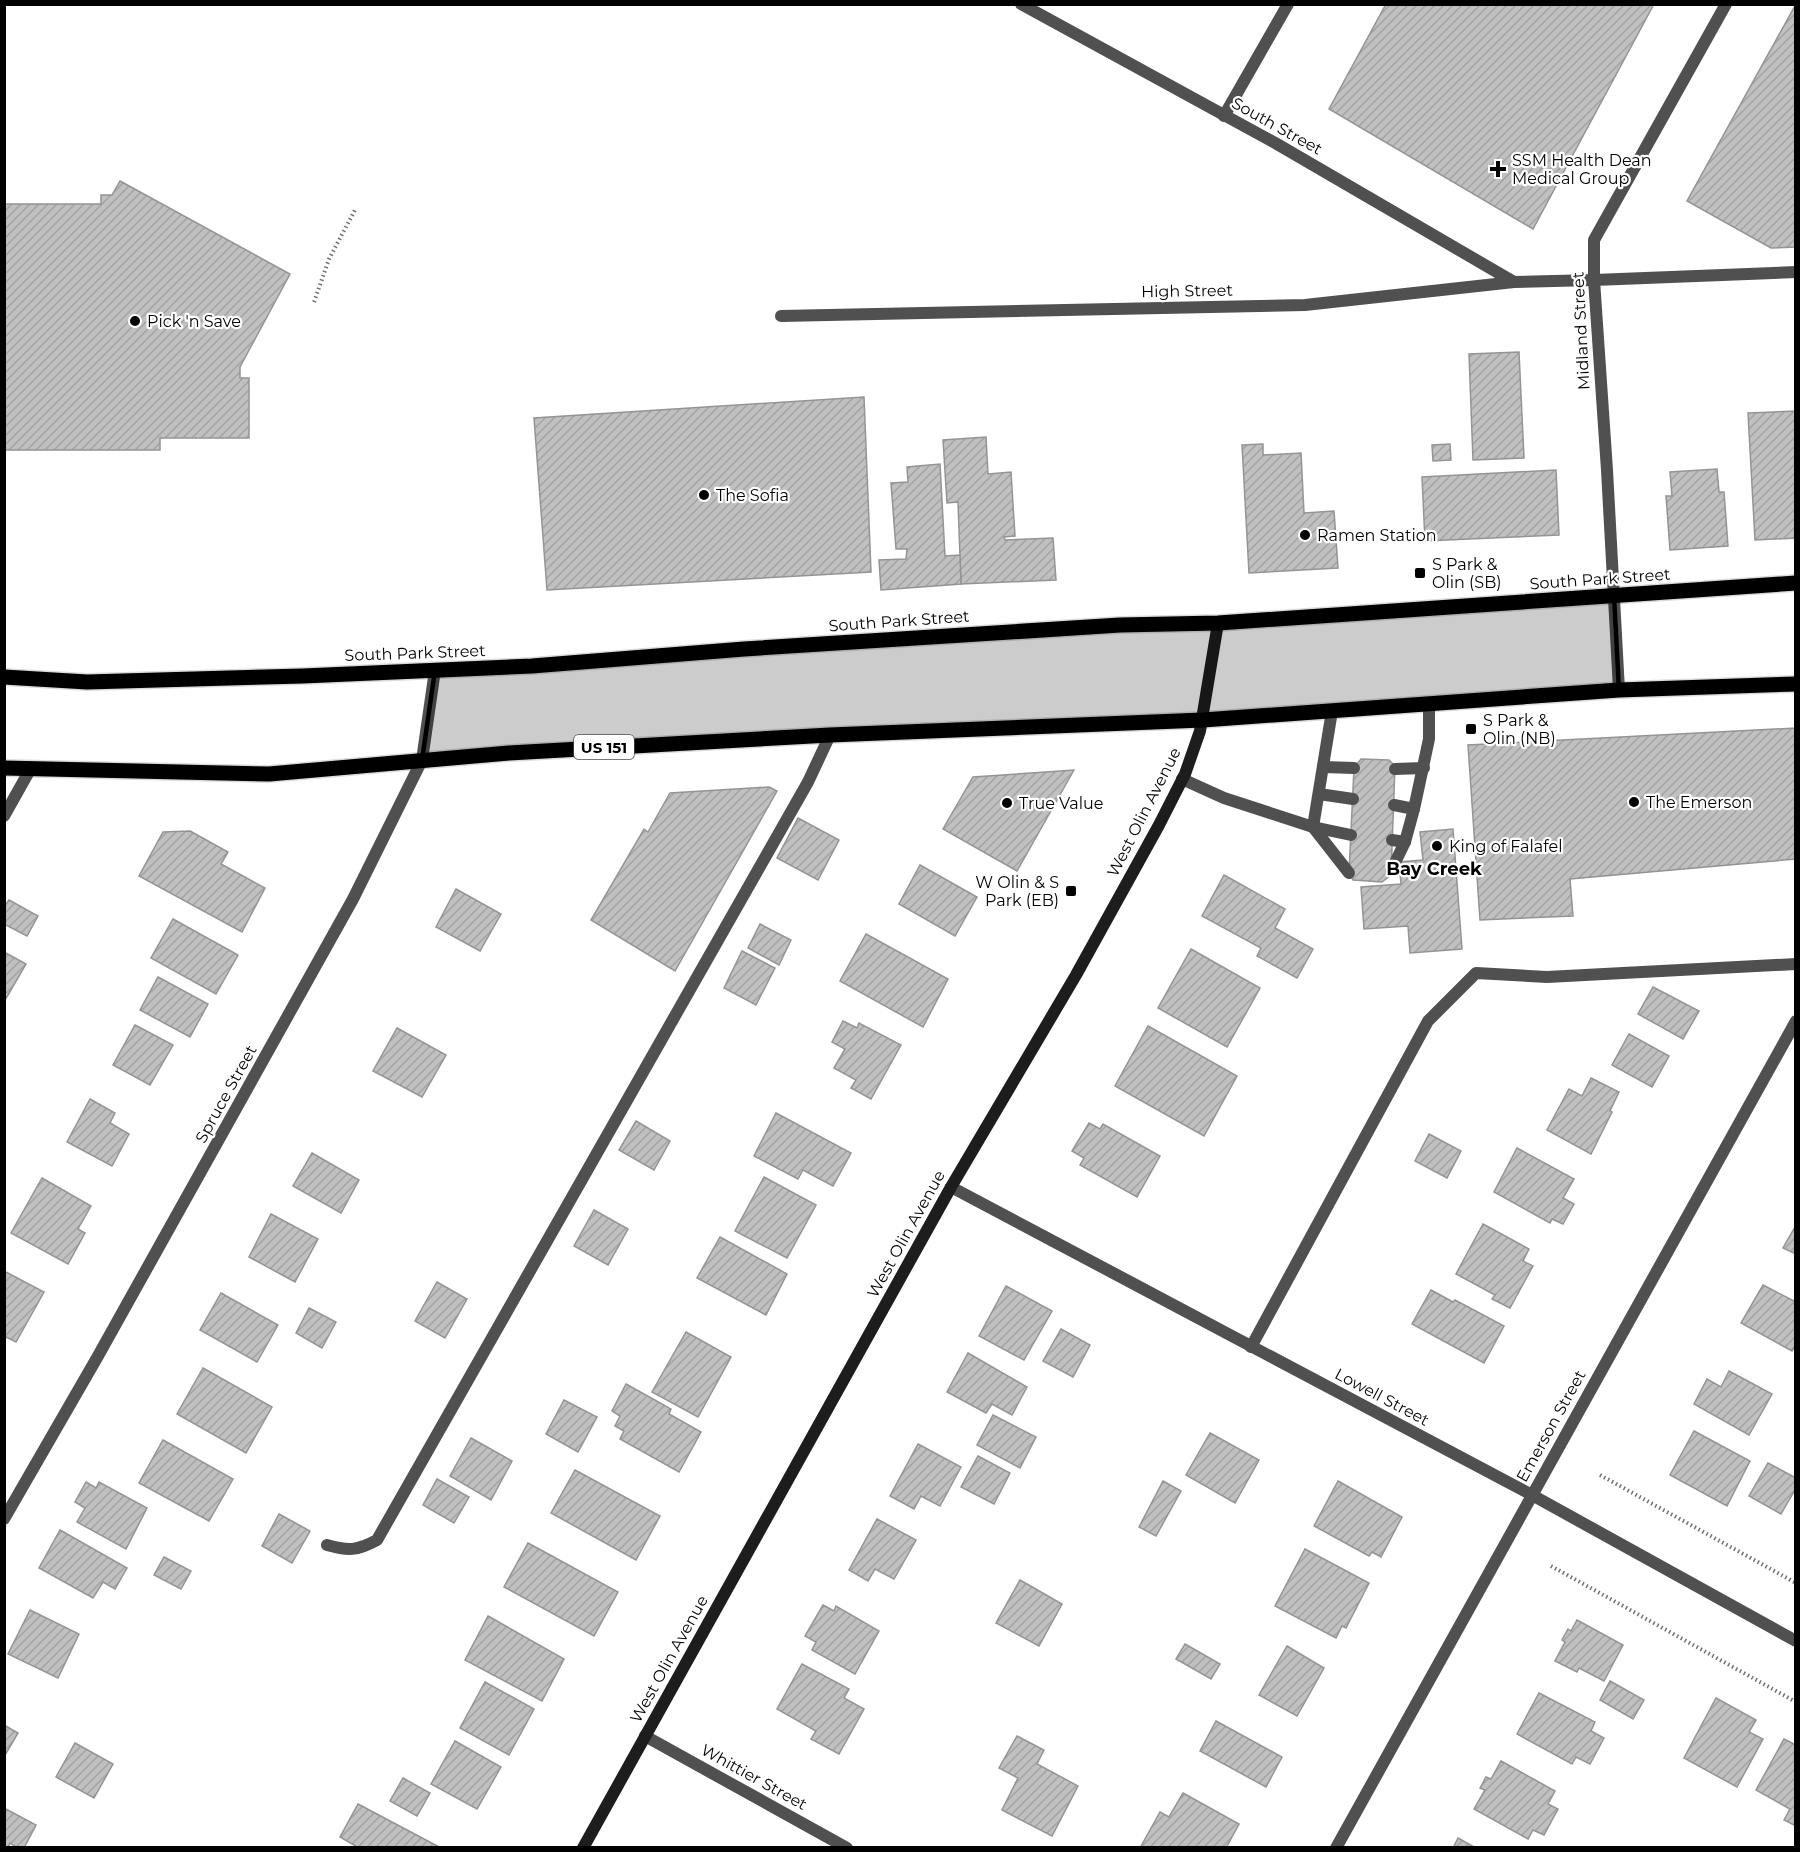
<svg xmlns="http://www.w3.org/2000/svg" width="1800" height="1852" font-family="Montserrat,sans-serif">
	<defs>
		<pattern id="building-hatch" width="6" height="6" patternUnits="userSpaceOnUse" patternTransform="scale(1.5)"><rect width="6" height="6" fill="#c0c0c0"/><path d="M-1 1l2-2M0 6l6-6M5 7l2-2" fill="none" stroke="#a3a3a3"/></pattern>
	</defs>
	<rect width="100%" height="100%" fill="#fff"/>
	<g fill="url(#building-hatch)" stroke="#949494" stroke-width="1.5">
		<polygon points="1386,4 1654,4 1533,229 1329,109"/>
		<polygon points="1796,4 1796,247 1771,248 1687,201"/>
		<polygon points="120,181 290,274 240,367 240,378 249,378 249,438 160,438 160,450 4,450 4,204 101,204 101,195 112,195"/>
		<polygon points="1519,352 1524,458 1473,460 1469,354"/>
		<polygon points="864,397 871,572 547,590 534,418"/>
		<polygon points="1796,411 1796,538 1755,540 1748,413"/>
		<polygon points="986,437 988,474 1011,472 1015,536 1004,537 1005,540 1053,538 1056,580 961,584 958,502 947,503 943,440"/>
		<polygon points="1263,444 1263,455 1301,453 1304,513 1334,511 1338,568 1249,573 1242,445"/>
		<polygon points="1450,444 1451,460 1433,461 1432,445"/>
		<polygon points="940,464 945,556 960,555 961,584 881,590 879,560 906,559 907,549 896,549 891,483 908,482 907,467"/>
		<polygon points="1717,469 1719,492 1724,492 1728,546 1670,550 1666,496 1672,496 1670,472"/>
		<polygon points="1556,470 1559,535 1425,541 1422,477"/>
		<polygon points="1796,728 1796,859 1570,879 1573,916 1480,920 1468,745"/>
		<polygon points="1361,759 1389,760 1395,766 1391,875 1382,882 1353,880 1349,873 1354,768"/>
		<polygon points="1074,770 1017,871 943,829 973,777"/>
		<polygon points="769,787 777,791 675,971 591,920 644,829 648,832 670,793"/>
		<polygon points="798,818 839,840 818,880 777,858"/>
		<polygon points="1453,829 1462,949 1410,953 1408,926 1364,929 1361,887 1401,884 1399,862 1423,860 1420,832"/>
		<polygon points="190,831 228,852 221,864 265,888 242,932 139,876 163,832"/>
		<polygon points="920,865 977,897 955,936 899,904"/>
		<polygon points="1224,875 1285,909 1275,928 1313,949 1297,978 1257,956 1261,948 1202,916"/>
		<polygon points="456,889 501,914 480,951 436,927"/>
		<polygon points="9,900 38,916 27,936 4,924 4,907"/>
		<polygon points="173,919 238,955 216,994 151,958"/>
		<polygon points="760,924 791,940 779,965 748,948"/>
		<polygon points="866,934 948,979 923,1027 840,981"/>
		<polygon points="1191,949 1260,988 1227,1047 1158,1008"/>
		<polygon points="742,951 775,968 756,1005 724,988"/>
		<polygon points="4,952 26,964 4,1002"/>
		<polygon points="158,977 208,1004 190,1037 140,1010"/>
		<polygon points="1653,987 1699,1011 1683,1039 1638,1014"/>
		<polygon points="843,1021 857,1028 859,1023 901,1045 871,1099 851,1088 856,1080 834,1068 845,1049 832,1042"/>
		<polygon points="135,1025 173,1045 150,1085 113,1065"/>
		<polygon points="1148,1026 1237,1076 1204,1136 1115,1086"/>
		<polygon points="397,1028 446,1055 422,1097 373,1071"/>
		<polygon points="1629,1034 1669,1056 1652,1087 1612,1065"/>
		<polygon points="1591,1078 1619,1092 1610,1111 1612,1112 1591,1154 1547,1130 1569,1089 1582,1096"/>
		<polygon points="90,1099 115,1113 110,1123 129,1134 112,1166 67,1142"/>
		<polygon points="776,1113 851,1153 833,1186 803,1170 798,1179 754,1156"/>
		<polygon points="636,1121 670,1141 654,1170 619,1150"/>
		<polygon points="1089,1123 1100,1129 1103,1124 1160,1156 1137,1197 1080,1165 1084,1158 1072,1151"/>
		<polygon points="1429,1134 1461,1151 1447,1178 1415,1161"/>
		<polygon points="1517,1148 1574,1179 1563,1198 1574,1204 1563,1224 1552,1219 1550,1223 1494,1192"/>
		<polygon points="312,1153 359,1180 341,1213 293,1186"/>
		<polygon points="764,1177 816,1205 787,1258 735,1231"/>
		<polygon points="42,1178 91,1206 78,1229 85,1233 68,1264 11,1233"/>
		<polygon points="594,1210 628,1229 608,1265 574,1246"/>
		<polygon points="271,1214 318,1239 295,1282 249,1257"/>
		<polygon points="1483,1224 1529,1249 1523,1261 1533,1266 1510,1308 1492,1299 1495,1295 1456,1274"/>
		<polygon points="1796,1225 1796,1254 1783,1248"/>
		<polygon points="720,1237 787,1274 766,1315 697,1278"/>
		<polygon points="4,1271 44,1292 16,1342 4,1336"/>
		<polygon points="437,1282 467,1299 445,1338 415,1321"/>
		<polygon points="1763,1285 1796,1302 1796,1345 1792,1351 1741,1323"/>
		<polygon points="1006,1286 1052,1311 1024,1360 979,1336"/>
		<polygon points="1431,1290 1453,1302 1455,1300 1504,1326 1484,1363 1412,1324"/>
		<polygon points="221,1293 278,1325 257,1362 200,1330"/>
		<polygon points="309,1308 336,1322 322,1348 296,1333"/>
		<polygon points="1061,1329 1090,1345 1073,1377 1043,1361"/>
		<polygon points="686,1332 731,1357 698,1417 652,1392"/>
		<polygon points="968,1353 1027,1387 1012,1415 992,1404 986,1413 947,1392"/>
		<polygon points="203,1368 272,1407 246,1453 177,1414"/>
		<polygon points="1729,1371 1772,1394 1749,1435 1694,1404 1707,1379 1721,1387"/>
		<polygon points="626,1384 671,1409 669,1414 701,1432 679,1472 620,1439 624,1431 615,1426 620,1416 612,1411"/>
		<polygon points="564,1400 597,1417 578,1452 546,1434"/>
		<polygon points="993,1415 1036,1437 1020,1468 977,1445"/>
		<polygon points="1694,1431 1750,1461 1727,1506 1670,1475"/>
		<polygon points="1210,1433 1259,1460 1235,1503 1186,1475"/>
		<polygon points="471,1438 512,1461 491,1500 450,1476"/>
		<polygon points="163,1440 233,1479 209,1521 139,1483"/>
		<polygon points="918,1444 961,1467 940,1506 921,1496 914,1509 890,1496"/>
		<polygon points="978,1456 1010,1473 994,1504 961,1487"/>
		<polygon points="1768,1463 1796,1478 1796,1488 1781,1514 1749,1496"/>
		<polygon points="575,1470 660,1516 636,1560 551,1513"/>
		<polygon points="437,1479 469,1497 454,1523 423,1505"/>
		<polygon points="1163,1481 1181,1491 1156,1536 1139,1527"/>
		<polygon points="1338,1481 1402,1517 1381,1557 1372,1552 1369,1556 1314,1526"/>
		<polygon points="86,1482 96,1488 99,1482 147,1508 126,1549 77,1522 85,1508 75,1502"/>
		<polygon points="279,1514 310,1531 292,1563 262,1546"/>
		<polygon points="877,1519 916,1540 894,1579 875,1569 868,1581 849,1570"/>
		<polygon points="60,1530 127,1568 115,1589 103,1582 93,1598 39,1568"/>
		<polygon points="528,1543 618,1592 594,1636 504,1587"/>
		<polygon points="1305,1549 1369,1583 1346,1628 1342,1626 1336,1638 1275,1606"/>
		<polygon points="164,1557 191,1571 181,1589 154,1575"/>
		<polygon points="1020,1580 1062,1604 1039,1646 996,1623"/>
		<polygon points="823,1605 834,1611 836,1606 879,1631 855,1674 812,1650 816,1642 805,1636"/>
		<polygon points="30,1610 79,1634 58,1678 8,1654"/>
		<polygon points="488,1616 564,1659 542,1701 465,1660"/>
		<polygon points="1577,1620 1623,1645 1604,1681 1579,1668 1577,1672 1555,1661 1565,1642 1562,1640 1568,1629 1571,1631"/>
		<polygon points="1185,1644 1220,1664 1211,1679 1176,1659"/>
		<polygon points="1287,1646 1324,1668 1297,1716 1259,1695"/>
		<polygon points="802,1664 849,1689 844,1698 864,1709 839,1754 811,1739 816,1731 777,1709"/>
		<polygon points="1610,1681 1644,1700 1633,1719 1600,1700"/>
		<polygon points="485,1682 534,1709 509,1755 460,1728"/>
		<polygon points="1539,1693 1595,1722 1591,1731 1604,1738 1590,1764 1576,1757 1572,1764 1517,1734"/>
		<polygon points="1716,1698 1756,1720 1749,1732 1763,1739 1737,1787 1684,1758"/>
		<polygon points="1216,1721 1282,1757 1266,1787 1200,1751"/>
		<polygon points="4,1725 18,1733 4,1757"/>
		<polygon points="1017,1736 1044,1750 1037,1764 1078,1786 1052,1836 1002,1810 1018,1778 999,1768"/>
		<polygon points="1784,1739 1796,1745 1796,1826 1784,1820 1790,1809 1756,1790"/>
		<polygon points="455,1741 501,1767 477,1809 431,1784"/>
		<polygon points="75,1743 113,1764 94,1798 56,1777"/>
		<polygon points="1501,1761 1555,1791 1548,1804 1558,1809 1544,1835 1533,1830 1528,1839 1474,1809 1485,1790 1480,1788 1486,1777 1491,1779"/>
		<polygon points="403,1778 430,1793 417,1816 390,1801"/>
		<polygon points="1183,1793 1239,1824 1226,1848 1140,1848 1160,1812 1169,1817"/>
		<polygon points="358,1804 441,1848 359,1848 340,1837"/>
		<polygon points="4,1808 36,1825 24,1848 18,1848 10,1843 8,1848 4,1848"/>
		<polygon points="1458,1838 1476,1848 1453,1848"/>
	</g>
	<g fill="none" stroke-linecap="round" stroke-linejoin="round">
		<g stroke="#dbdbdb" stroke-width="18">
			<g id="primary">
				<polyline points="4,677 87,682 303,676 532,666 744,649 1120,625 1218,623 1796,583"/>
				<polyline points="4,768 269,774 509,753 830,735 1203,720 1619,690 1796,684"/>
			</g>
		</g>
		<g stroke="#727272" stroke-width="4" stroke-dasharray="1.5 3" stroke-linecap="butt">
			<polyline points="314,302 329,259 356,208"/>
			<polyline points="1600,1475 1796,1583"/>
			<polyline points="1551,1566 1796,1702"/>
		</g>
		<g stroke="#505050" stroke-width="12">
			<polyline points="1224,116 1288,4"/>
			<polyline points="1594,280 1796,272"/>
			<polyline points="1323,767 1354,768"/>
			<polyline points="1395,769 1424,768"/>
			<polyline points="1182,779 1224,798 1313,827 1332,711"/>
			<polyline points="1319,794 1353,799"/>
			<polyline points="1394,805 1414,809"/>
			<polyline points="4,816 31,768"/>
			<polyline points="1313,827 1349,873"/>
			<polyline points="1313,827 1351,835"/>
			<polyline points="1392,840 1405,842 1414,809 1429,739 1429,704"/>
			<polyline points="1391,871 1405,842"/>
			<polyline points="1251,1347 1428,1021 1476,973 1547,977 1796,964"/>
			<path d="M 327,1545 C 348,1551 357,1551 377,1540 L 808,782 L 830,735"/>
		</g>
		<g stroke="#505050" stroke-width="12">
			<polyline points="1021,4 1277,144 1514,282"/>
			<polyline points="781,316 1305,305 1514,282 1594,280"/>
			<polyline points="1619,690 1607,470 1594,280 1594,240 1726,4"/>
			<polyline points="951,1187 1532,1495 1796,1641"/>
			<polyline points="4,1519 98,1356 353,899 422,760 435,670"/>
			<polyline points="645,1736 847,1848"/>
			<polyline points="1336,1848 1796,1021"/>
		</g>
		<polyline stroke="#1d1d1d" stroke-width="12" points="583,1848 951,1187 1076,975 1159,825 1185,774 1200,731 1218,623"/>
		<use href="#primary" stroke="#000" stroke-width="15"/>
	</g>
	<path fill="#000" fill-opacity="0.2" stroke="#000" stroke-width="4.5" stroke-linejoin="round" d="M 1614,596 L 1619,690 L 1203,720 L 728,740 L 422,760 L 435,670 Z"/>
	<g fill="#000" stroke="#fff" stroke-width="2">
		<path d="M1495 160h6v6h6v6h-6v6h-6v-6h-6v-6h6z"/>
		<circle cx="135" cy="321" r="6"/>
		<circle cx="704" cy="495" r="6"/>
		<circle cx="1305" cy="535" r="6"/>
		<rect x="1414" y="567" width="12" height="12" rx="3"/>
		<rect x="1465" y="723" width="12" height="12" rx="3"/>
		<circle cx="1634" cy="802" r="6"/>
		<circle cx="1007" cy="803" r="6"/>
		<circle cx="1437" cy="846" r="6"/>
		<rect x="1065" y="885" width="12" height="12" rx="3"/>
	</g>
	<g text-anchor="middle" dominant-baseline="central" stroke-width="4.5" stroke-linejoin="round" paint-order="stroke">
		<rect fill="#fff" stroke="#4c4c4c" stroke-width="1.5" x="574" y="735" width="60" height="24" rx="4.5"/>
		<g font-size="15" font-weight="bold" fill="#000">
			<text x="604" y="747">US 151</text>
		</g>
		<g font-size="16" fill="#000" stroke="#fff">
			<text transform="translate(1277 126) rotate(29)">South Street</text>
			<text transform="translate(1187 291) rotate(-1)">High Street</text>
			<text transform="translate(1581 331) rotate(-93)">Midland Street</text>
			<text transform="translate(1600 579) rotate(-4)">South Park Street</text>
			<text transform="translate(899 621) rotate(-4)">South Park Street</text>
			<text transform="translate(415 653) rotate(-2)">South Park Street</text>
			<text transform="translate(1144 812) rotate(-63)">West Olin Avenue</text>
			<text transform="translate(226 1094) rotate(-61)">Spruce Street</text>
			<text transform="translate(906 1234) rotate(-61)">West Olin Avenue</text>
			<text transform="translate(1382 1397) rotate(28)">Lowell Street</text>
			<text transform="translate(1551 1426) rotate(-61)">Emerson Street</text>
			<text transform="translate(669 1659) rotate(-61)">West Olin Avenue</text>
			<text transform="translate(754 1777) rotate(29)">Whittier Street</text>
		</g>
		<g font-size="16" fill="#000" stroke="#fff" text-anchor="start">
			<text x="1512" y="160">SSM Health Dean<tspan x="1512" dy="18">Medical Group</tspan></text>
			<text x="147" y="321">Pick 'n Save</text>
			<text x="716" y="495">The Sofia</text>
			<text x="1317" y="535">Ramen Station</text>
			<text x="1432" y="564">S Park &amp;<tspan x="1432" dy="18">Olin (SB)</tspan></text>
			<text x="1483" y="720">S Park &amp;<tspan x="1483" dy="18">Olin (NB)</tspan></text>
			<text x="1646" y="802">The Emerson</text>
			<text x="1019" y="803">True Value</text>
			<text x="1449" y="846">King of Falafel</text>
			<text x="1059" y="882" text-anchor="end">W Olin &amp; S<tspan x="1059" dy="18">Park (EB)</tspan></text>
		</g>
		<g font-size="18" font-weight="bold" fill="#000" stroke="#fff">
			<text x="1434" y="869">Bay Creek</text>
		</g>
	</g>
	<rect width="1800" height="1852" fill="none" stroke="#000000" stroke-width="12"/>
</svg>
